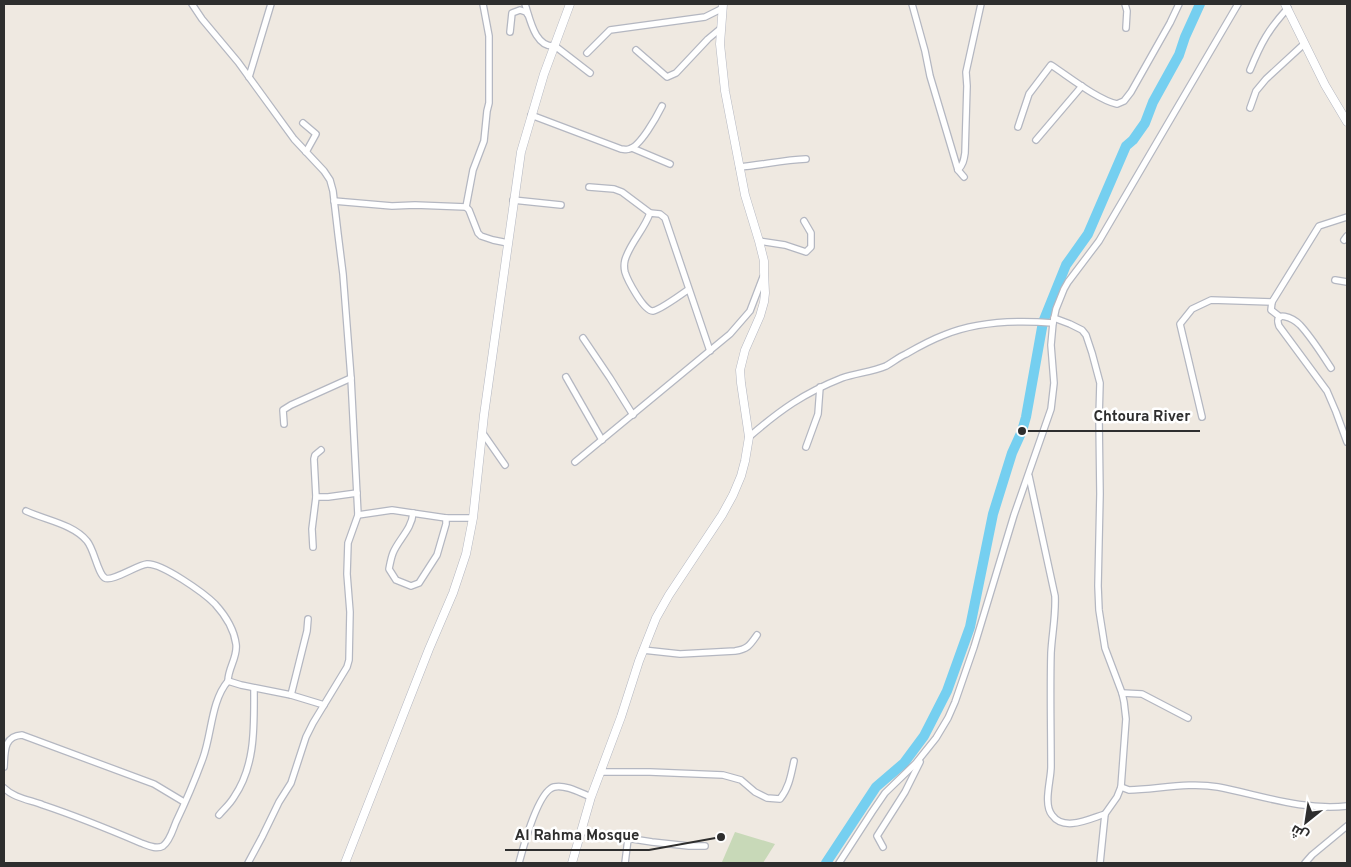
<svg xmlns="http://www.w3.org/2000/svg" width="1351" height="867" font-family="Overpass,Cairo,sans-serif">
	<rect width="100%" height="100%" fill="#efe9e1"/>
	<polygon fill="#c8d9b8" points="735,832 775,844 763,863 725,863 722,862"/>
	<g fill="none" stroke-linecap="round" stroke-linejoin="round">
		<polyline stroke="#75cff0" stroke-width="10" points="826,863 876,787 904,763 924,736 947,691 970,627 993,514 1012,453 1022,431 1026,417 1043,322 1066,265 1088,234 1126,146 1133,140 1145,123 1153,102 1179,55 1185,37 1200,4"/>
		<g stroke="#b4b7c1" stroke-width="8">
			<g id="street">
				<polyline points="192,4 202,19 238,62 294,139 324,171 330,180 333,191 338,234 343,274 351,378 358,515 348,543 347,574 350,612 349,660 347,667 313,723 306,737 291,783 279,802 262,837 248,863"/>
				<path d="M 525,4 C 530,19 535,48 555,46 L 590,73"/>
				<polyline points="912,4 925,51 930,76 958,170 964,177"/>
				<polyline points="1125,4 1127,11 1126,28"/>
				<polyline points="510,32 512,13 520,10 526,12 528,15"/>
				<polyline points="636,50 667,77 676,73 708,39 720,29"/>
				<polyline points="587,53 610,30 705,17 723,8"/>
				<path d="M 1250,70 C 1261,43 1268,30 1288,8"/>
				<polyline points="249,77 271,4"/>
				<polyline points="1250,108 1256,91 1266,79 1304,44"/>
				<path d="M 531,115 L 621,149 C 623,149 627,150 629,149 C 640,147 657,116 662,106"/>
				<polyline points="303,123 316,134 306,152"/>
				<path d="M 1018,127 L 1029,94 L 1051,65 C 1068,76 1098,100 1117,104 L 1124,101 L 1131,92 L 1170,23 L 1179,4"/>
				<polyline points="1036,140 1082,86"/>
				<polyline points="632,148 670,164"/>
				<path d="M 739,167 C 762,165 783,160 806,159"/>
				<path d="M 958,170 C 963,165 964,160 965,153 L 967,86 L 966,72 L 981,4"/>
				<polyline points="589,187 614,189 622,192 650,213"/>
				<polyline points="513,200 561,205"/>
				<polyline points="334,201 392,206 415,205 466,207 469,210 478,233 481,236 493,240 508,243"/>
				<polyline points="466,207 473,170 484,141 487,111 489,103 489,36 483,4"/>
				<polyline points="1344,240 1347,236"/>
				<polyline points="759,241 785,245 806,252 811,247 811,233 804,221"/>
				<polyline points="1335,280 1347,282"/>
				<path d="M 689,289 C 682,294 659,310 653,311 C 644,312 627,279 625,272 C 624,268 624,264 625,260 C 630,243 644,230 650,213 L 660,214 L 665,218 L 710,351"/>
				<polyline points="1280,317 1271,310 1272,302 1319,226 1347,217"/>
				<polyline points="1054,318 1070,324 1082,330 1086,335 1092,353 1100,383 1099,418 1100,494 1098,586 1099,610 1105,648 1122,693 1124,702 1126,719 1121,787 1117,797 1105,814 1100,863"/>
				<polyline points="583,338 610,378 633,415"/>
				<path d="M 1331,368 C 1321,353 1312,338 1300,325 C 1293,318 1273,309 1279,326 L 1327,391 L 1336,412 L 1347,442"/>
				<polyline points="566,377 602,440"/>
				<polyline points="1202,417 1180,324 1192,309 1211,300 1272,302"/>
				<polyline points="284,424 283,410 291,405 351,378"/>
				<polyline points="482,432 505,465"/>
				<path d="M 749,437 C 780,410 804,393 842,378 C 856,373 872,372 886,366 C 893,362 899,357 906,354 C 918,347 931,340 944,335 C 978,321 1016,320 1053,323"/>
				<polyline points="806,447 818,414 820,387"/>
				<polyline points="575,462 730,334 750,311 763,277"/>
				<path d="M 1029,476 L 1055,596 C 1056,615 1052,634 1051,653 C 1050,691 1051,729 1051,767 C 1051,780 1043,804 1052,815 C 1064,832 1089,819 1105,814"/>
				<polyline points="316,497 314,459 315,455 321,450"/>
				<path d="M 26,511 C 45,520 73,524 87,541 C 94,549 98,574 105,578 C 112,582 137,565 147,564 C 162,563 204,593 215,604 C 225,615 234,629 236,644 C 238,657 228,668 228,681 L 241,685 L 291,695 L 324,705"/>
				<path d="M 413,513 C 412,529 398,540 393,553 C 391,558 390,564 389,569 L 396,580 L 411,586 L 419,583 L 437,555 L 446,524 L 446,518"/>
				<polyline points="358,515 392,510 446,518 473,518"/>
				<polyline points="313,547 312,529 316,497 328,497 357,493"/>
				<path d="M 643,650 L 680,654 L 735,651 C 748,649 750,645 757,635"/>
				<polyline points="1122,693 1142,694 1188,718"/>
				<polyline points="291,695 307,631 308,619"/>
				<path d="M 4,767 C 5,753 3,736 22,735 L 154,784 L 184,802"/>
				<path d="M 600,772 L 650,772 L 723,775 L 741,780 L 755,792 L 767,798 L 780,799 C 789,788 791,775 794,761"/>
				<path d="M 1121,787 L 1129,790 C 1158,789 1190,782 1218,787 C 1260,795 1303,811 1347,806"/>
				<path d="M 4,788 C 14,798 30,800 43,805 C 76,816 108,829 141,843 C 147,845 156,850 163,846 C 170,841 173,829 176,822 C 186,801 195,780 203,758 C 212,733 211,701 228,681"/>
				<path d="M 219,815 C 224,809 230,804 234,797 C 256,765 254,725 254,688"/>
				<polyline points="581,831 652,842 689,846 705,846"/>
				<polyline points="883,847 877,836 905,792 920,762"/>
				<path d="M 519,863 C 523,848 538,791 554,787 C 565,784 581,793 591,797"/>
				<polyline points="625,863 628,839"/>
				<polyline points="839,863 872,812 885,793 916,763 936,738 948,718 955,702 974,647 1014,515 1051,409 1054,383 1051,345 1053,323 1056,309 1064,289 1068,282 1099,241 1238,4"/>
				<polyline points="1305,863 1312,855 1347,826"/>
			</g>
		</g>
		<g stroke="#b4b7c1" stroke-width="9">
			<g id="secondary">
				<polyline points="1285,4 1325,85 1347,122"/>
				<polyline points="345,863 429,649 453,593 466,554 473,518 484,415 521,152 544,74 570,4"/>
				<polyline points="572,863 591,797 621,717 639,661 656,618 669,595 722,515 733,495 741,476 745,461 749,437 741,383 740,370 745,350 760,316 764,302 765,293 764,272 764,261 759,241 745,195 725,91 720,44 723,4"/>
			</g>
		</g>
		<use href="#street" stroke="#fff" stroke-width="5.5"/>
		<use href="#secondary" stroke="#fff" stroke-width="8"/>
	</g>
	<path fill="none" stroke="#2e2e2e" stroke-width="2" d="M1022 431L1083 431H1200M721 837L649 850H505"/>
	<g fill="#2e2e2e" stroke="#fff" stroke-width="2">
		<circle cx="1022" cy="431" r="5"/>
		<circle cx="721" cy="837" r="5"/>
	</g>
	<g font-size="15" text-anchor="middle" font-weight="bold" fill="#2e2e2e" stroke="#fff" stroke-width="5" stroke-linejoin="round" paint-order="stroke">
		<text x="1142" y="421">Chtoura River</text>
		<text x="577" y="840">Al Rahma Mosque</text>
	</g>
	<rect width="1351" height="867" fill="none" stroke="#2e2e2e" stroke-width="10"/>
	<g transform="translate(1306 822) rotate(210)" stroke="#ffffff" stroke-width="4" paint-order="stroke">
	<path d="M0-4L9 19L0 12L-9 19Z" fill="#2e2e2e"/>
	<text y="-8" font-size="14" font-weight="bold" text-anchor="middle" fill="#2e2e2e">ش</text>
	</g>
</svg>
